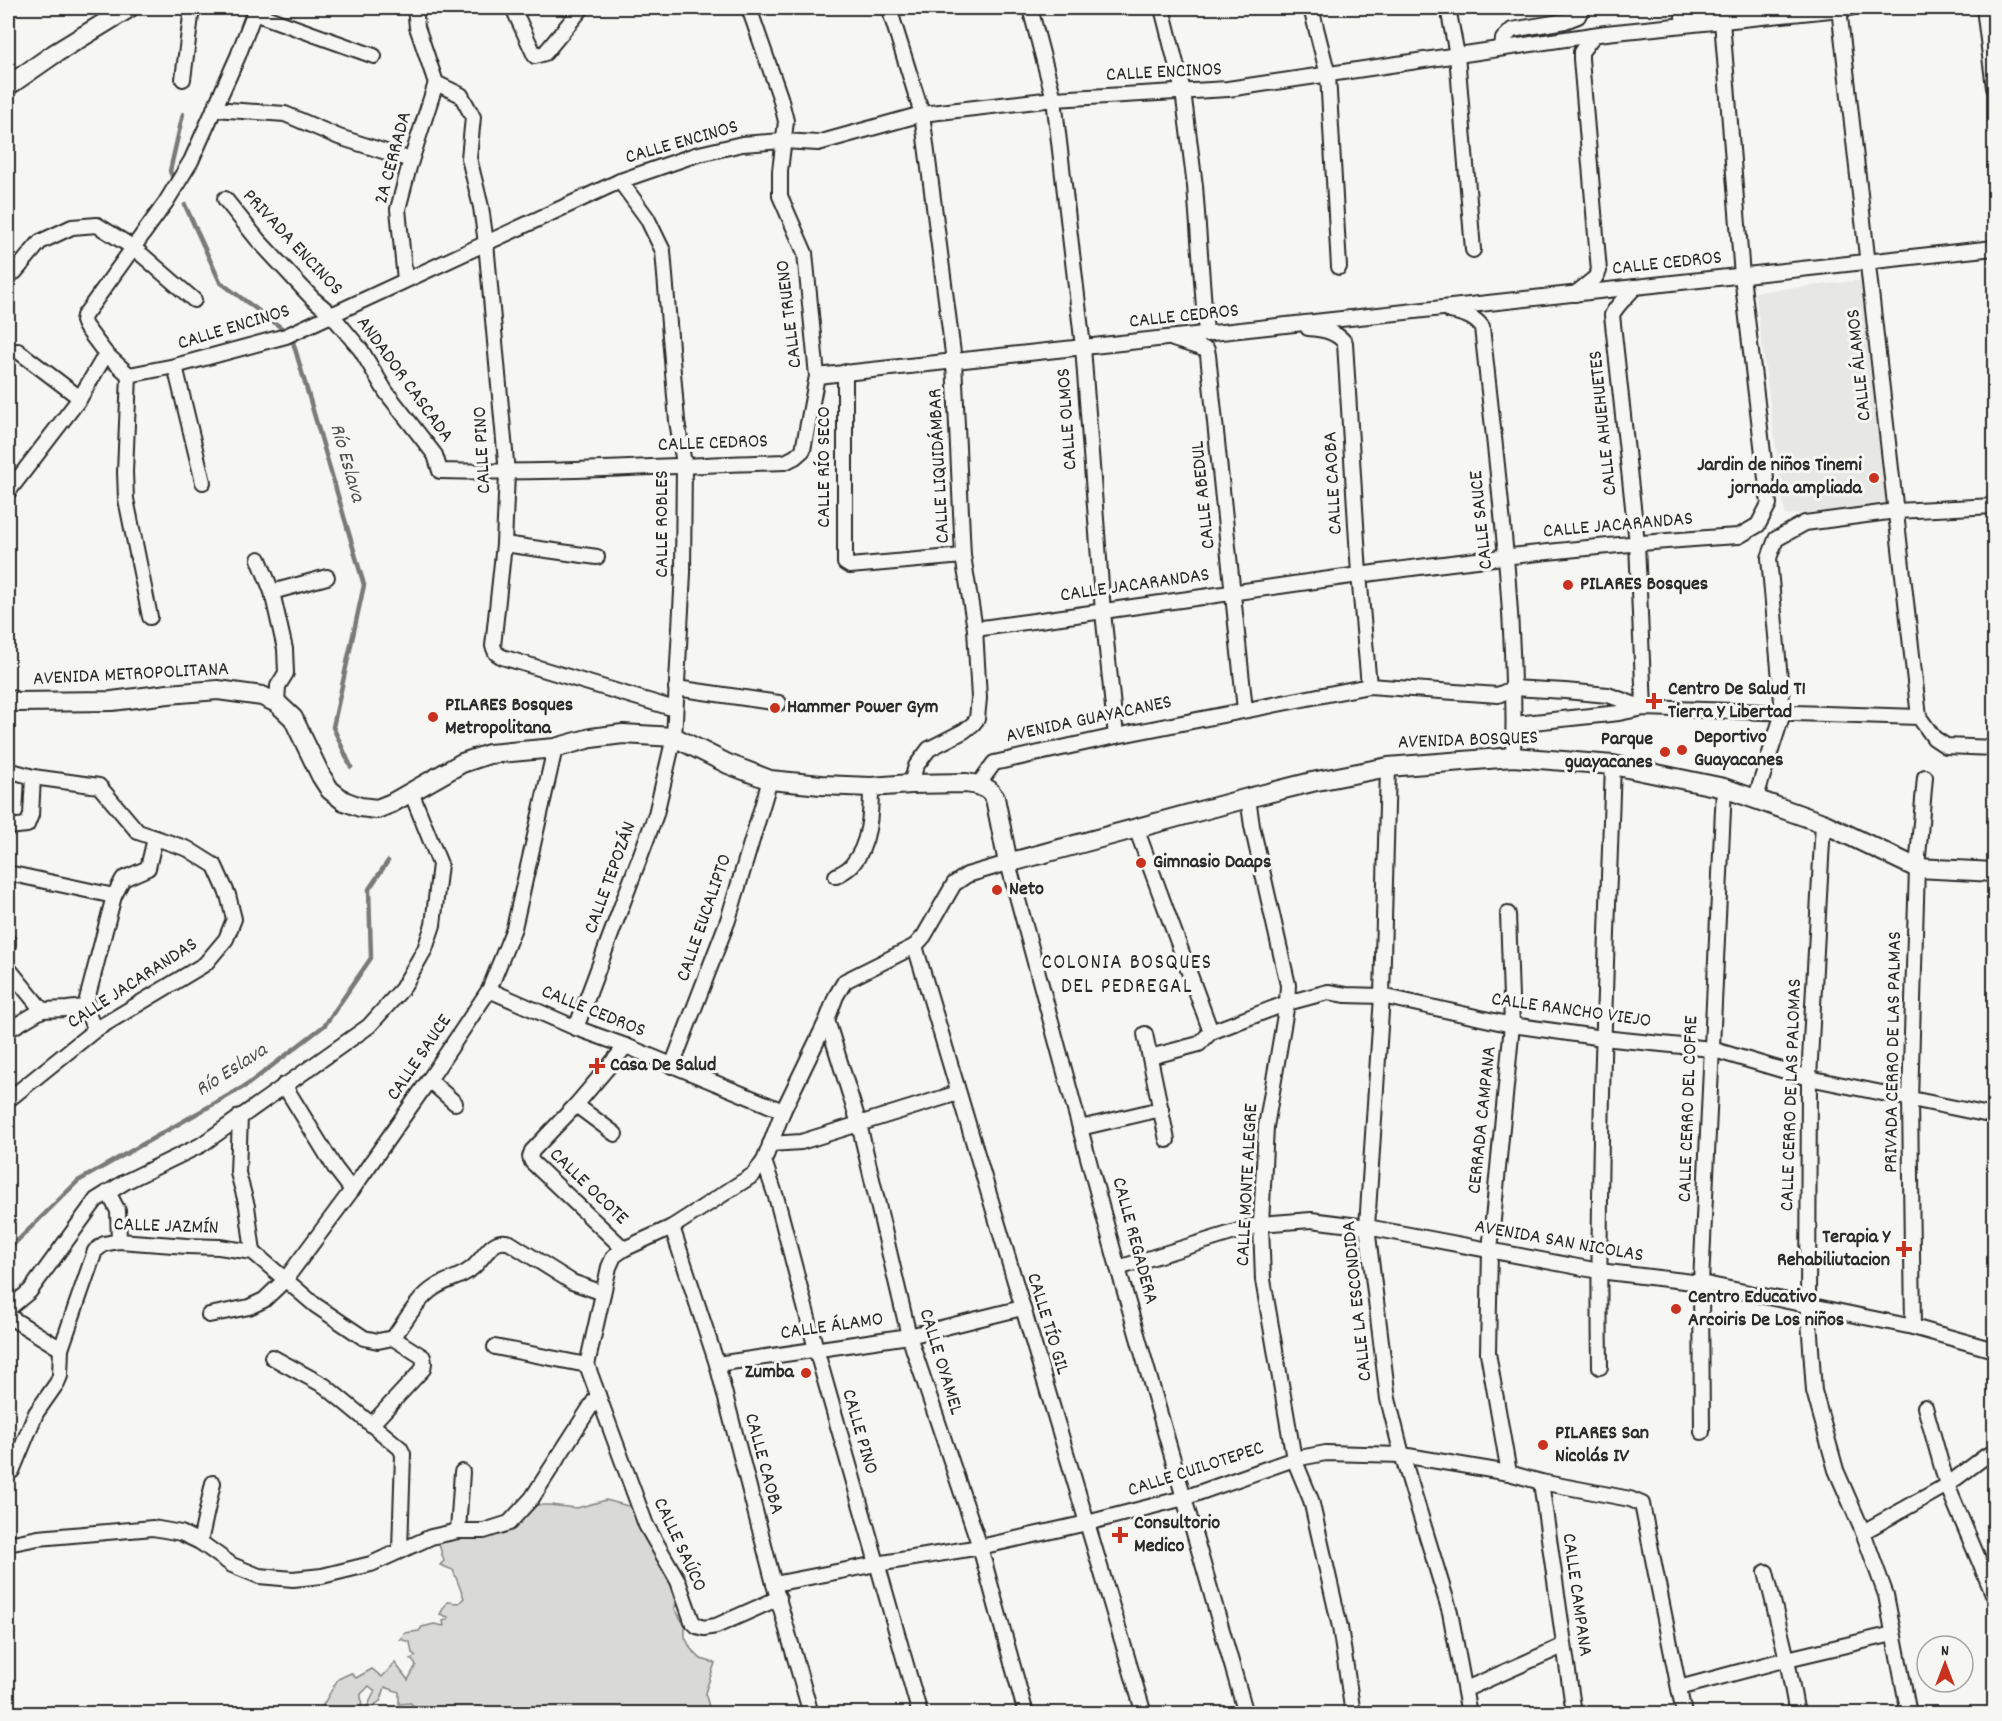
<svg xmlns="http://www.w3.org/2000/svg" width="2002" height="1721" font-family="Dekko,sans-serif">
	<rect width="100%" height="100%" fill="#f6f6f2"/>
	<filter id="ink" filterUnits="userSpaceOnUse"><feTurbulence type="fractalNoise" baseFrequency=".0167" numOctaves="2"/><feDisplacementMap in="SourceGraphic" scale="12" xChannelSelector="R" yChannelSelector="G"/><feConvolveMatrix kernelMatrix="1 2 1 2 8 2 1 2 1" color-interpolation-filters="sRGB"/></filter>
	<g filter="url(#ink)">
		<polygon fill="#e7e7e3" points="1864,280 1888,505 1785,515 1755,292"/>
		<path fill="#d9d9d5" stroke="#828280" stroke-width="1.5" d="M 526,1500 L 536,1505 L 549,1505 L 577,1508 L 606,1500 L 632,1507 L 632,1511 C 649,1522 644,1531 654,1543 C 667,1556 675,1558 685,1575 L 677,1590 L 675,1609 L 685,1626 L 685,1637 L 691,1649 L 701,1659 L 715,1663 L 705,1693 L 711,1713 L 417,1713 L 411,1703 L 399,1704 L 399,1692 L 385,1687 L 381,1700 L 375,1705 L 371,1713 L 365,1711 L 375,1691 L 369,1686 L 361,1694 L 362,1713 L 323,1714 L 319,1712 L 338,1679 L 351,1673 L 356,1678 L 372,1669 L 382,1677 L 395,1663 L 408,1680 L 416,1665 L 411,1659 L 416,1656 L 412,1653 L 410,1642 L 400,1639 L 405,1633 L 419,1631 L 422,1627 L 434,1624 L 444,1626 L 443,1621 L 448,1619 L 448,1617 L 440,1614 L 447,1602 L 459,1603 L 464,1598 L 453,1570 L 440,1565 L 444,1561 L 435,1531 L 451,1523 L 465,1524 L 477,1530 L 496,1532 Z"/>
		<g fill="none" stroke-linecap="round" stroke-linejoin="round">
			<g stroke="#7a7a78" stroke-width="4.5">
				<polyline points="174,181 170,171 183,114"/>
				<polyline points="185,205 220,282 291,335 364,585 333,727 351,767"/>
				<polyline points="8,1250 78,1181 247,1085 325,1025 371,958 369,889 388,861"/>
			</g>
			<g stroke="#2b2b2b" stroke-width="18">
				<g id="minor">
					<polyline points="256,8 238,56 191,161 166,202 84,316 83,321 85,326 106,354 129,375 175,366 286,336 620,181 695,155 742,144 783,141 818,143 922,114 1054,99 1228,89 1606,33 1850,8"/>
					<polyline points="415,8 417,27 436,83 461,95 473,117 469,158 481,207 486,243 507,473 504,544 493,646 496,653 502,657 675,709"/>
					<polyline points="513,8 535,56 545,53 582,8"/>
					<polyline points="889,8 922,114 954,361 963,556 975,629 979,698 977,719 973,724 964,731 929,749 916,766 911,784"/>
					<polyline points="1030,8 1054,99 1083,347 1103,612 1116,736"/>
					<polyline points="1162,8 1183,91 1195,186 1206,334"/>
					<polyline points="1311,8 1328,75 1339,267"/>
					<polyline points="1448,8 1457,55 1473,250"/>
					<polyline points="1731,8 1754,14"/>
					<polyline points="1839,8 1919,717"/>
					<polyline points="1984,8 1994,88"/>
					<polyline points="254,13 374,56"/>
					<polyline points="1683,17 1709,12 1718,8"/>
					<polyline points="1502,48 1503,39 1512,30 1565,21 1578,16 1582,8"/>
					<polyline points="183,79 192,8"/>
					<polyline points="214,109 285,114 339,137 411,160"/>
					<path d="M 225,199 L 258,240 L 312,298 L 331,314 L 361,350 L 386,392 L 435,455 L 440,471 C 555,474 670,465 785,462 L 795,457 L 803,450 L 817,376 L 805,253 L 780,196 L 780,171 L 786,121 L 780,97 L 749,8"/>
					<polyline points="15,272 40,242 72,227 97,225 134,248 194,300"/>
					<polyline points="405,280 398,209 409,167 436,83"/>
					<path d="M 1635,287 C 1627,297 1617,304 1612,315 L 1637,543 L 1644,708"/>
					<polyline points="1575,294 1595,278 1599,271 1581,59 1581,52 1594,35"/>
					<path d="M 1450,311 C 1463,313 1475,317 1482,327 C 1497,470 1517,613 1513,757"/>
					<path d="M 1308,328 C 1322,329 1336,331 1345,343 L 1359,574 L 1369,686"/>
					<polyline points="1173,339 1207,350 1208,355 1245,710"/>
					<polyline points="18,351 80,398"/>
					<polyline points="175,366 203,482"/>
					<polyline points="845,372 845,563 850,566 963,556"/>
					<polyline points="129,375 125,472 126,499 150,617"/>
					<polyline points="817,376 1994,248"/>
					<polyline points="8,492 80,398 106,354"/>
					<polyline points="504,544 597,557"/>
					<polyline points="259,559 272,592 285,649 286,673 278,686 277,703"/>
					<polyline points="272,592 327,577"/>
					<path d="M 975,629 C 1229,595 1482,551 1739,536 L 1758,525 L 1769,504 L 1742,276 L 1722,21"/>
					<polyline points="676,688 779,703"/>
					<polyline points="1514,724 1619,713 1644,708 1919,717 1934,738 1946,746 1994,748"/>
					<polyline points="1388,767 1382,996 1367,1227 1388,1399 1402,1455 1450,1612 1469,1714"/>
					<polyline points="8,770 33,777 99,786 138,832 188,849 215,866 228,895 234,919 226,939 205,964 95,1030 8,1100"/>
					<polyline points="978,785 994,763 1116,736 1369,686 1498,695 1514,688 1565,691 1608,695 1644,708"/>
					<polyline points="1248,798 1252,826 1288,985 1287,1003 1266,1127 1261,1224 1263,1280 1294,1459 1311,1500 1340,1627 1353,1714"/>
					<polyline points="1755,800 1783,713 1769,558 1776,539 1805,523 1896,511 1994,506"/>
					<polyline points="1823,823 1809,1078 1808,1306 1814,1391 1836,1470 1863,1532 1886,1595 1909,1714"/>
					<polyline points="8,827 27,825 31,815 33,777"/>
					<polyline points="1136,828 1211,1032"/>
					<polyline points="8,873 114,896"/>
					<path d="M 836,876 C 841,873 848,870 852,865 C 870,844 871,813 871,787"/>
					<polyline points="1508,914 1512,1025 1490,1250 1488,1353 1509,1473"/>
					<polyline points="8,941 8,945"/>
					<polyline points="915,946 1144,1714"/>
					<polyline points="8,968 42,1010"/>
					<polyline points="489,990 576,1028 626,1046 783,1111"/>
					<polyline points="827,1020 859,1124 909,1336 980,1547 1026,1714"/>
					<polyline points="576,1028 656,814 674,737 683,573 684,464 677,421 663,251 647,218 620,181"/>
					<polyline points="8,1030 42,1010 67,1009 85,1007"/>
					<polyline points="95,1030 85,1007 114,896 123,879 148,868 155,838"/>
					<polyline points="1145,1034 1167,1140"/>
					<polyline points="1150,1057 1199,1044 1211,1032 1287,1003 1328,992 1346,995 1382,996 1512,1025 1603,1038 1711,1049 1809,1078 1994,1116"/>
					<polyline points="672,1066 728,920 770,780"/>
					<polyline points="429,1080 455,1103"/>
					<polyline points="284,1085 335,1168 352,1190"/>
					<polyline points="576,1105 615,1134"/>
					<polyline points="240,1116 238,1173 247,1206 253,1252"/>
					<polyline points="1080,1128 1161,1109"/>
					<polyline points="770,1144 801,1142 958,1093"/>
					<polyline points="764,1161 777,1200 816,1349 920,1714"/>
					<polyline points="108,1192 118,1211 119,1241"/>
					<polyline points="672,1227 717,1364 774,1584 811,1714"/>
					<polyline points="624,1249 532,1162 530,1157 532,1151 576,1105 626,1046"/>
					<polyline points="1118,1268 1261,1224 1311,1220 1367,1227 1599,1271 1701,1283 1913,1327 1994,1350"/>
					<polyline points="8,1309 30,1291 96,1200 125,1182 201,1145 369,1026 402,989 425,949 433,925 440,864 411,792"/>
					<polyline points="209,1315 249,1307 264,1300 285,1280 352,1190 429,1080 489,990 514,928 555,748"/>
					<polyline points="8,1316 61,1349"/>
					<polyline points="1913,1327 1910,1100 1917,868 1925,777"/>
					<polyline points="495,1347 587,1365"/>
					<polyline points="272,1357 325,1386 400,1448 403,1454 400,1550"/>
					<polyline points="717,1364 909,1336 1022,1308"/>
					<path d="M 1600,1367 C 1597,1166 1606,966 1613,765"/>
					<polyline points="598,1395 646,1525 678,1581 692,1621 697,1626 704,1628 716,1626 779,1598"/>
					<polyline points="1925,1407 1947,1485 1994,1596"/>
					<polyline points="372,1424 423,1369 424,1363 423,1357 393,1338"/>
					<polyline points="1702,1432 1701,1283 1724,788"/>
					<path d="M 8,1469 L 12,1471 L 36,1413 L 57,1383 L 60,1376 L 61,1349 L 95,1251 L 104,1244 L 119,1241 L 187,1246 L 219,1247 L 253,1252 L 315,1305 L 364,1338 L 378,1341 L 393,1338 C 405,1322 417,1299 434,1288 C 445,1280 460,1278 471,1269 C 484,1260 491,1236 510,1243 L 572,1282 L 603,1293"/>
					<polyline points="1541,1482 1574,1714"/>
					<polyline points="458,1531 462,1472"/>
					<polyline points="1863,1532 1947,1485 1986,1456 1994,1453"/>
					<polyline points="200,1542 213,1483"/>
					<polyline points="8,1544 38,1538 153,1528 181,1533 200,1542 232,1565 259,1576 293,1579 322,1576 371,1564 431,1537 458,1531 484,1531 509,1523 532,1498 598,1395 587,1365 609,1267 614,1256 624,1249 672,1227 753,1175 764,1161 783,1111 827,1020 836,996 845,981 915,946 924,936 954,884 967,875 1008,863 1118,1268 1246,1714"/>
					<polyline points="1766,1572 1787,1659 1797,1714"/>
					<polyline points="774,1584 877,1564 980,1547 1087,1523 1184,1498 1294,1459 1326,1453 1402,1455 1509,1473 1541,1482 1630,1499 1642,1504 1684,1714"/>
					<polyline points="1679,1688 1787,1659 1893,1634"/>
					<polyline points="1466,1689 1563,1646"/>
				</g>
			</g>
			<g stroke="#2b2b2b" stroke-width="22">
				<g id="tertiary">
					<polyline points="8,86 54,54 129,8"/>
					<polyline points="8,699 17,702 112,701 168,694 218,690 262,696 277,703 293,718 321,776 330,790 344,801 360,807 377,809 392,803 462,763 489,754 555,748 591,738 623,734 674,737 728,764 770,780 821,785 871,787 911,784 966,783 978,785 989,790 995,798 1008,863 1248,798 1312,782 1388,767 1513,757 1613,765 1724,788 1823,823 1917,868 1994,872"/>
				</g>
			</g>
			<use href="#minor" stroke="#f6f6f2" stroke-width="14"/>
			<use href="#tertiary" stroke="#f6f6f2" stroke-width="18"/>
		</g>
	</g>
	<g fill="#c8321e" stroke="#f6f6f2" stroke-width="2">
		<circle cx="1874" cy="478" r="6"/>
		<circle cx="1568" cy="585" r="6"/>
		<path d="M1651 692h6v6h6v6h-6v6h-6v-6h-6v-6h6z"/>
		<circle cx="775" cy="708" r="6"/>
		<circle cx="433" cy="717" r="6"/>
		<circle cx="1682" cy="750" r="6"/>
		<circle cx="1665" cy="752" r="6"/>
		<circle cx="1141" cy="863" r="6"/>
		<circle cx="997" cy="890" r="6"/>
		<path d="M594 1057h6v6h6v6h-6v6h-6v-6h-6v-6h6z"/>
		<path d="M1901 1240h6v6h6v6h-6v6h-6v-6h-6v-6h6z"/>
		<circle cx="1676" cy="1309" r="6"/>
		<circle cx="806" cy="1373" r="6"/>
		<circle cx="1543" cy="1445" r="6"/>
		<path d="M1117 1526h6v6h6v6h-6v6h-6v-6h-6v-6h6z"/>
	</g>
	<g text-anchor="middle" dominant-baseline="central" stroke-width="6" stroke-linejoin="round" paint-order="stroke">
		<g font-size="20" fill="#2b2b2b" stroke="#f6f6f2">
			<text transform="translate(1164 73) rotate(-3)">CALLE ENCINOS</text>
			<text transform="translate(682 143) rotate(-16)">CALLE ENCINOS</text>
			<text transform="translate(394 158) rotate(-75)">2A CERRADA</text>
			<text transform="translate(292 243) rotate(47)">PRIVADA ENCINOS</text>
			<text transform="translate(1667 264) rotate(-6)">CALLE CEDROS</text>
			<text transform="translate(790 314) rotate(-97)">CALLE TRUENO</text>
			<text transform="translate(1184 317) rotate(-6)">CALLE CEDROS</text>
			<text transform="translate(234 328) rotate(-17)">CALLE ENCINOS</text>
			<text transform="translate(1860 365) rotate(-96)">CALLE ÁLAMOS</text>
			<text transform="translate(404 380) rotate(54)">ANDADOR CASCADA</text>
			<text transform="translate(1068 419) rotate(-94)">CALLE OLMOS</text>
			<text transform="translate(1604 423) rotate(-96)">CALLE AHUEHUETES</text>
			<text transform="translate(713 444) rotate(-2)">CALLE CEDROS</text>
			<text transform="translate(483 450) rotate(-93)">CALLE PINO</text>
			<text transform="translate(940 466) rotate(-93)">CALLE LIQUIDÁMBAR</text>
			<text transform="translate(825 467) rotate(-90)">CALLE RÍO SECO</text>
			<text transform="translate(1334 483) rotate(-93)">CALLE CAOBA</text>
			<text transform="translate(1204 495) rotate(-96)">CALLE ABEDUL</text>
			<text transform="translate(1482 520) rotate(-96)">CALLE SAUCE</text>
			<text transform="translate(663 524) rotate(-90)">CALLE ROBLES</text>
			<text transform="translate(1618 526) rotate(-5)">CALLE JACARANDAS</text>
			<text transform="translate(1135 586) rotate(-8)">CALLE JACARANDAS</text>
			<text transform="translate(131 675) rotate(-3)">AVENIDA METROPOLITANA</text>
			<text transform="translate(1089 720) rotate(-12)">AVENIDA GUAYACANES</text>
			<text transform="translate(1468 741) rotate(-2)">AVENIDA BOSQUES</text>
			<text transform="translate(611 878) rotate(-70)">CALLE TEPOZÁN</text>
			<text transform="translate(705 918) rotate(-71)">CALLE EUCALIPTO</text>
			<text transform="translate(133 984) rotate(-33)">CALLE JACARANDAS</text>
			<text transform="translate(1571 1011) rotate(8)">CALLE RANCHO VIEJO</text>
			<text transform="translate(593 1012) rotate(22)">CALLE CEDROS</text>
			<text transform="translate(1894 1052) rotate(-89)">PRIVADA CERRO DE LAS PALMAS</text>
			<text transform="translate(420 1058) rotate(-56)">CALLE SAUCE</text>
			<text transform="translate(1792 1095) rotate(-88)">CALLE CERRO DE LAS PALOMAS</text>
			<text transform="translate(1689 1109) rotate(-88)">CALLE CERRO DEL COFRE</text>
			<text transform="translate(1483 1120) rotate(-84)">CERRADA CAMPANA</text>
			<text transform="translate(1248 1185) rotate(-87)">CALLE MONTE ALEGRE</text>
			<text transform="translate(588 1187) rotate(44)">CALLE OCOTE</text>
			<text transform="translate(166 1227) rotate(2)">CALLE JAZMÍN</text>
			<text transform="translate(1134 1241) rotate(75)">CALLE REGADERA</text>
			<text transform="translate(1559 1242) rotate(10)">AVENIDA SAN NICOLAS</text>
			<text transform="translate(1358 1301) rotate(-96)">CALLE LA ESCONDIDA</text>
			<text transform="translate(1047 1324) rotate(73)">CALLE TÍO GIL</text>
			<text transform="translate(832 1327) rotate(-8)">CALLE ÁLAMO</text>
			<text transform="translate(940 1362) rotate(73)">CALLE OYAMEL</text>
			<text transform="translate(859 1432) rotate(74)">CALLE PINO</text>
			<text transform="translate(763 1464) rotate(75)">CALLE CAOBA</text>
			<text transform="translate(1196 1470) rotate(-18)">CALLE CUILOTEPEC</text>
			<text transform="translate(679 1545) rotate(65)">CALLE SAÚCO</text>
			<text transform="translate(1576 1595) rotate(82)">CALLE CAMPANA</text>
		</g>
		<g font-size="20" font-weight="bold" fill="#2b2b2b" stroke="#f6f6f2" text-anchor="start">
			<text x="1862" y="466" text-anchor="end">Jardin de niños Tinemi<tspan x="1862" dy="23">jornada ampliada</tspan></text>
			<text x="1580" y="585">PILARES Bosques</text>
			<text x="1668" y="690">Centro De Salud T1<tspan x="1668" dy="23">Tierra Y Libertad</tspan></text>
			<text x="445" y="706">PILARES Bosques<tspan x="445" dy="23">Metropolitana</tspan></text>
			<text x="787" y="708">Hammer Power Gym</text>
			<text x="1694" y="738">Deportivo<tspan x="1694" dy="23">Guayacanes</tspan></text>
			<text x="1653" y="740" text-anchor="end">Parque<tspan x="1653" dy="23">guayacanes</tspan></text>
			<text x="1153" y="863">Gimnasio Daaps</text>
			<text x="1009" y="890">Neto</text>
			<text x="610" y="1066">Casa De Salud</text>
			<text x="1890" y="1238" text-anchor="end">Terapia Y<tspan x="1890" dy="23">Rehabiliutacion</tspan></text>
			<text x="1688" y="1298">Centro Educativo<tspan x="1688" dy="23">Arcoiris De Los niños</tspan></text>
			<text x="794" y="1373" text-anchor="end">Zumba</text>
			<text x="1555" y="1434">PILARES San<tspan x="1555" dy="23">Nicolás IV</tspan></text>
			<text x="1134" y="1524">Consultorio<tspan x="1134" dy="23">Medico</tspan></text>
		</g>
		<g font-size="21" font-style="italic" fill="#525251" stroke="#f6f6f2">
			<text transform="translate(346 463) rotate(74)">Río Eslava</text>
			<text transform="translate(232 1071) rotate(-33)">Río Eslava</text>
		</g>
		<g font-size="21" letter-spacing="1.5" fill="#2b2b2b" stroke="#f6f6f2">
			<text x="1127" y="964">COLONIA BOSQUES<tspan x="1127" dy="24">DEL PEDREGAL</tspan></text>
		</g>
	</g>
	<rect width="2002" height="1721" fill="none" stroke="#f6f6f2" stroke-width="30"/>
	<rect x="15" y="15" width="1972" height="1691" fill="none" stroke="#2b2b2b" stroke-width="2" filter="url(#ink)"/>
	<g transform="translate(1945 1664)"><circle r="28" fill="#f6f6f2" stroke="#a5a5a2" stroke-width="1.5"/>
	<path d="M0-4.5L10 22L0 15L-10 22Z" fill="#c8321e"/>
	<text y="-9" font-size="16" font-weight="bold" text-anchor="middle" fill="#2b2b2b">N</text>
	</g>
</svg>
